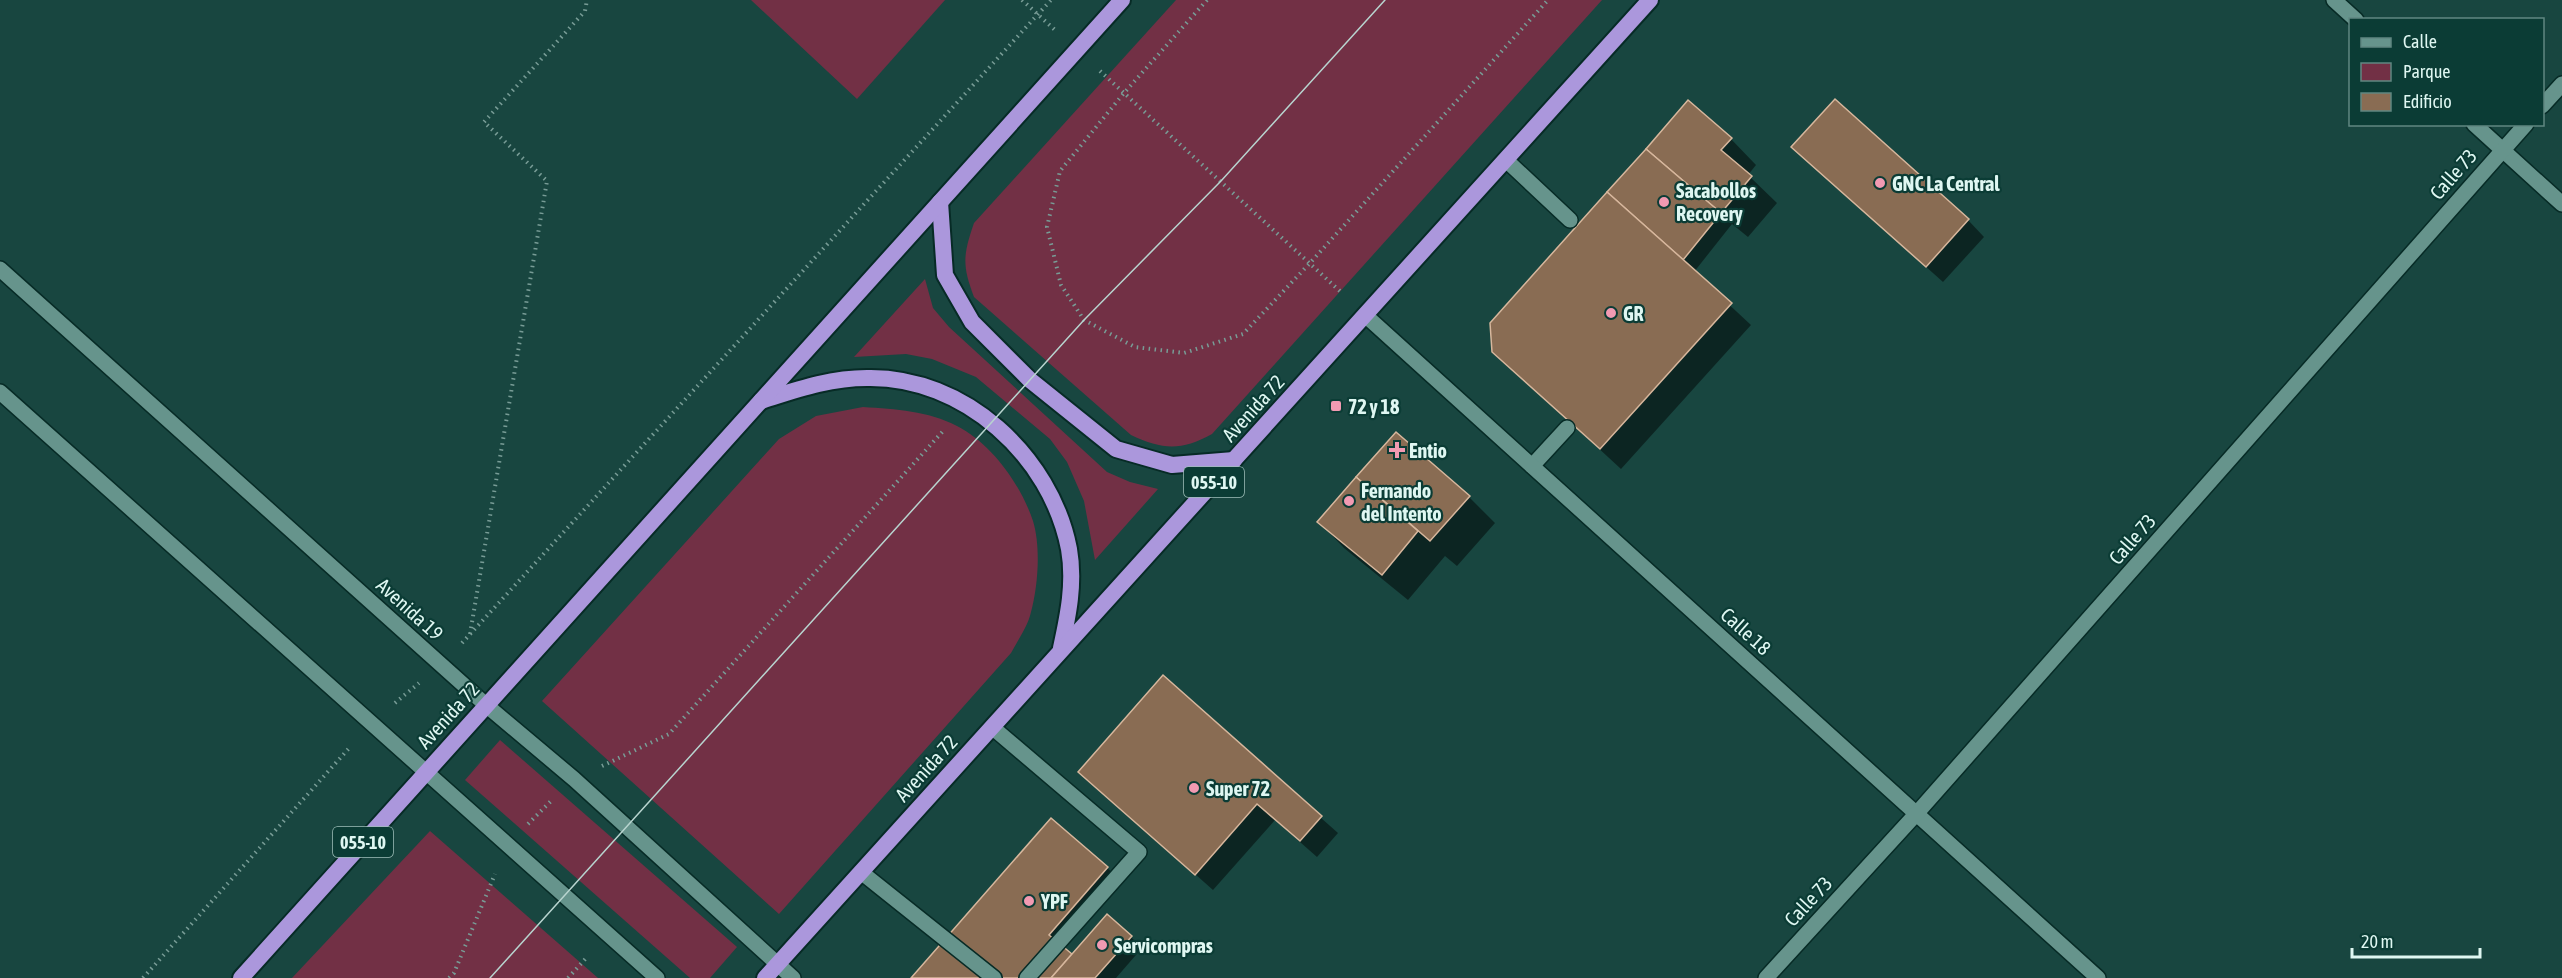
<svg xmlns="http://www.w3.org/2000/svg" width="2562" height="978" font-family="'Asap Condensed',sans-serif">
	<rect width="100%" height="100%" fill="#184640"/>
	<g fill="#723045">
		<polygon points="751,0 945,0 857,99"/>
		<path d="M 1176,0 L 1602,0 L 1212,434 C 1181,451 1163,450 1131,435 L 974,297 C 962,265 963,255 974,223 Z"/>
		<polygon points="925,279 933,308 949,327 1107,472 1130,482 1158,489 1095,560 1084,501 1067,462 1050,439 976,377 932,359 906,354 854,357"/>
		<path d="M 863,407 C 896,409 928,411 957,426 C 992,444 1021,485 1033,521 C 1041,547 1038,586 1031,612 C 1028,626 1018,640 1011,653 L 779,914 L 542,701 L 779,439 L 816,416 Z"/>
		<polygon points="500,740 737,947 710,978 690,978 465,780"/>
		<polygon points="430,831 598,978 292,978"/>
	</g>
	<g fill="#0007">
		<polygon points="1731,139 1756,165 1748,175 1777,203 1748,237 1732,224 1694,272 1751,325 1621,469 1493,351"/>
		<polygon points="1810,163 1968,220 1984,237 1943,282"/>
		<polygon points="1396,434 1469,497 1495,523 1457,566 1445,556 1408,600 1344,548 1319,522"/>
		<polygon points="1163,678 1338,833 1317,857 1275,820 1213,890 1080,772"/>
		<polygon points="1107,868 1113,873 1054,941 1072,956 1131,937 1142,948 1116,978 913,978"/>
	</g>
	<g fill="#896c53" stroke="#d7b79d" stroke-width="1.5">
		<polygon points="1835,99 1969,219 1926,267 1791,147"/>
		<polygon points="1688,100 1732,138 1721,150 1752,176 1721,213 1646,149"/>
		<polygon points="1646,149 1721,213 1683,260 1607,192"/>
		<polygon points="1607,192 1732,303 1600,449 1492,352 1490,323"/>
		<polygon points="1396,432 1470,496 1430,541 1356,477"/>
		<polygon points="1356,477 1418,531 1382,575 1317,522"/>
		<polygon points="1163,675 1322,816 1300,841 1257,804 1195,875 1078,772"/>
		<polygon points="1051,818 1108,867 1049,935 1072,954 1051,978 911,978"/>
		<polygon points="1107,914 1132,936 1095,978 1051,978"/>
	</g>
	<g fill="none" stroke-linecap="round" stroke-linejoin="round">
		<g stroke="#072b26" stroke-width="18">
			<g id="service">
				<polyline points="1506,160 1570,220"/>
				<polyline points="1532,466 1567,428"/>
				<polyline points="992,727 1139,852 1027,978"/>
				<polyline points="861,872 994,978"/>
			</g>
		</g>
		<g stroke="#072b26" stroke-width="18">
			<g id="minor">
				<polyline points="2334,0 2356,20"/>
				<polyline points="2542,106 2562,84"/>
				<polyline points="2474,124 2562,204"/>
				<polyline points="1365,315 2098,978"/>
				<polyline points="1766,978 1917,813 2526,124"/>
			</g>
		</g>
		<g stroke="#072b26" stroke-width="18">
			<g id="secondary">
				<polyline points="0,269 486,705 574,779 793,978"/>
				<polyline points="0,392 657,978"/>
			</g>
		</g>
		<g stroke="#072b26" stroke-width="20">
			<g id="trunk">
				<polyline points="940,202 945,275 972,322 1030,380 1116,449 1172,465 1234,460"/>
				<path d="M 761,401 C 796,390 829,378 867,378 C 964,376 1051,456 1069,549 C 1075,583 1068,616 1061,648"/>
				<polyline points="241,978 1122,0"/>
				<polyline points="765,978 1650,0"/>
			</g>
		</g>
		<g stroke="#789c96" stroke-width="4" stroke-dasharray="1.5 4.5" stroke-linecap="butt">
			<polyline points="1022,0 1055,30"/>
			<polyline points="1207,0 1124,93 1060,171 1047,227 1061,285 1084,320 1135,347 1184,353 1243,334 1310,263 1548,0"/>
			<polyline points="1100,71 1342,293"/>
			<polyline points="470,634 547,181 484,122 585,11 587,0"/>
			<polyline points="462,643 1051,0"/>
			<polyline points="395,703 419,683"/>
			<polyline points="602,766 669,734 944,430"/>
			<polyline points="528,824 552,800"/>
			<polyline points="143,978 351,746"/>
			<polyline points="449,978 454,973 495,874"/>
			<polyline points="568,978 588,956"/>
		</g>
		<use href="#service" stroke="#66948c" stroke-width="15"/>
		<use href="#minor" stroke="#66948c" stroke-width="15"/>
		<use href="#secondary" stroke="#66948c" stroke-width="15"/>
		<use href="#trunk" stroke="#ab97dc" stroke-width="16"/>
		<polyline stroke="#b8d4cf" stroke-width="1.5" points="490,978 1084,320 1221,181 1385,0"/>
	</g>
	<g fill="#f19ab2" stroke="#0b3c35" stroke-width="2">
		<circle cx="1880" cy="183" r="6"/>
		<circle cx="1664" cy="202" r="6"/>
		<circle cx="1611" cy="313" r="6"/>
		<rect x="1330" y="400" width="12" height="12" rx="3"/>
		<path d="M1394 441h6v6h6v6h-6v6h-6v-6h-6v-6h6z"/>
		<circle cx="1349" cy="501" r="6"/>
		<circle cx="1194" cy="788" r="6"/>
		<circle cx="1029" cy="901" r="6"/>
		<circle cx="1102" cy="945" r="6"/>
	</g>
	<g text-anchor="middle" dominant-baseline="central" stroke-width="4.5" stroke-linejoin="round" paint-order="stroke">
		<g fill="#0b3c35" stroke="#9fbfb9" stroke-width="1.5">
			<rect x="1184" y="467" width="60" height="30" rx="4.5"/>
			<rect x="333" y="827" width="60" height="30" rx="4.5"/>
		</g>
		<g font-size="18" font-weight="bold" fill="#dff7f2">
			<text x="1214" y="482">055-10</text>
			<text x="363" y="842">055-10</text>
		</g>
		<g font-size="20" fill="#dff7f2" stroke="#0b3c35">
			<text transform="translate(2453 174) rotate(-49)">Calle 73</text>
			<text transform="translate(1253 408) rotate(-48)">Avenida 72</text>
			<text transform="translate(2132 539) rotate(-49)">Calle 73</text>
			<text transform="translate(410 609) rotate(42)">Avenida 19</text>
			<text transform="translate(1746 631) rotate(42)">Calle 18</text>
			<text transform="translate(448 715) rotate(-48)">Avenida 72</text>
			<text transform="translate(926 768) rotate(-48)">Avenida 72</text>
			<text transform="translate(1808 901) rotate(-47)">Calle 73</text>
		</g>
		<g font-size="20" font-weight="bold" fill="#dff7f2" stroke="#0b3c35" text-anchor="start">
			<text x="1892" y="183">GNC La Central</text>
			<text x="1676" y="190">Sacabollos<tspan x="1676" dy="23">Recovery</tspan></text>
			<text x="1623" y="313">GR</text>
			<text x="1348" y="406">72 y 18</text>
			<text x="1409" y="450">Entio</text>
			<text x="1361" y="490">Fernando<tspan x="1361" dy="23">del Intento</tspan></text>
			<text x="1206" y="788">Super 72</text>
			<text x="1041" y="901">YPF</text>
			<text x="1114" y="945">Servicompras</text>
		</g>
	</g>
	<rect x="2349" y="18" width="195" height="108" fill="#0b3c35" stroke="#608781" stroke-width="1.5"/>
	<rect x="2361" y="38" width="30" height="9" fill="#66948c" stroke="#608781" stroke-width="1.5"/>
	<text x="2403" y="48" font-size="18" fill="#dff7f2">Calle</text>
	<rect x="2361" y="63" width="30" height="18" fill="#723045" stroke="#608781" stroke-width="1.5"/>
	<text x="2403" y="78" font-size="18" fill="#dff7f2">Parque</text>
	<rect x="2361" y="93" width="30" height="18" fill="#896c53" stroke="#608781" stroke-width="1.5"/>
	<text x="2403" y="108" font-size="18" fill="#dff7f2">Edificio</text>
	<path d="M2352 948v9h128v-9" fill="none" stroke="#dff7f2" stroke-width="3"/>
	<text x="2361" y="948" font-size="18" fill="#dff7f2" stroke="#0b3c35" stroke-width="4.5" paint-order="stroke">20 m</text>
</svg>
